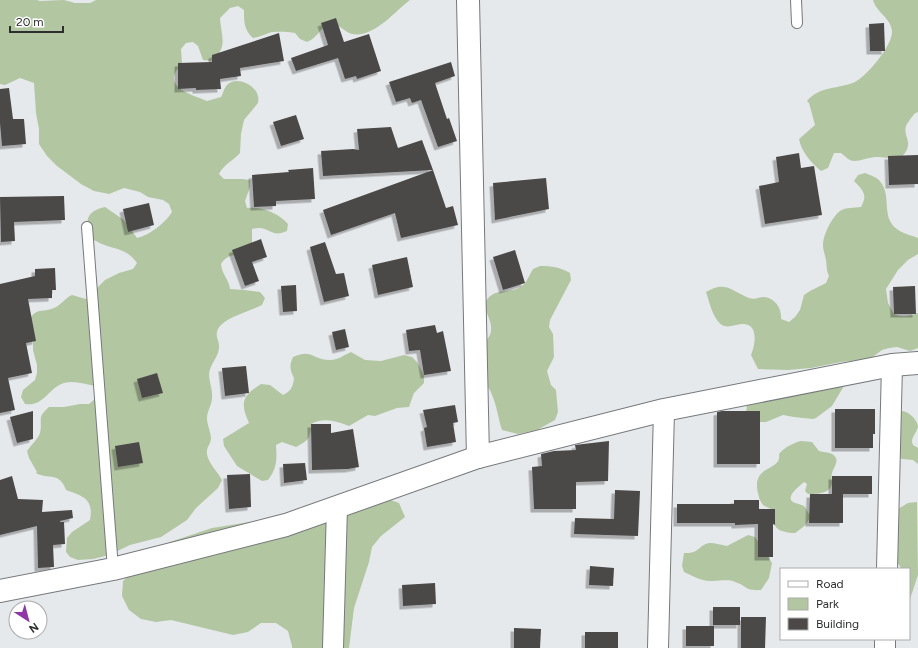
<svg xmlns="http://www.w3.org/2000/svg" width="918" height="648" font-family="Figtree,sans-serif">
	<defs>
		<filter id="shadow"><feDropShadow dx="-3.5" dy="3.5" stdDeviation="0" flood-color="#0004"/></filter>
	</defs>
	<rect width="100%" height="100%" fill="#e6e9ec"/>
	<g fill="#b2c6a2">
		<path d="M 0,0 L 37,0 L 40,1 L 64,0 L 75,3 L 90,3 L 96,0 L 410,0 C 394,12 374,38 352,34 C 344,32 339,24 331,22 C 320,27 319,37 307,42 L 300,39 L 295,33 C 288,32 275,31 269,33 C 263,35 259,37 253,38 C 244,30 244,22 244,10 L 238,6 L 230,8 L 220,18 C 221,36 229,48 211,61 L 203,60 L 198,46 L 193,42 L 186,43 L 181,49 L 182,64 C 159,87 191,94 207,101 L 221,97 C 223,94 224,88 227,85 C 236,75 256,85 258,96 C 259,99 258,101 258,103 L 244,120 L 241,134 L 240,153 C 233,161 224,164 219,174 L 224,179 L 242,179 L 250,180 L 250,187 L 245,201 L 247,208 C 260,206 279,213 288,224 L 287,231 C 270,239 269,224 252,229 L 252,244 L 240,255 C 231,255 226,256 221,264 C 222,275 229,279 230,289 L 244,290 L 260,292 L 265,298 L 262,305 C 250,311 230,316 221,325 C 212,335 220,339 219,348 C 218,358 210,364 209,374 C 209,382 213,390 212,398 C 212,405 207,411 207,418 C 207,425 211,432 211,439 C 210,445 206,448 207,454 C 208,463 218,472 222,480 L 218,488 L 196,508 L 187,520 L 161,537 L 130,545 L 109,555 L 93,559 L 78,560 L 70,557 L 66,552 L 67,538 L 72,532 L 90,520 C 94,499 83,496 66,490 C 59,471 48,480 36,473 L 37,472 L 29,458 L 27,451 C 31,445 38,439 40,433 C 43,420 36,418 49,407 L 64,407 L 80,404 L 89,404 L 95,399 L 99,392 L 95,386 C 85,384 74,380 64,383 C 48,388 44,407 25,404 L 21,397 L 23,390 L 35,380 L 37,373 L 37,365 L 33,350 L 33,336 L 29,320 C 37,307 42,313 54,308 C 60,306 65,298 72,295 L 86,299 L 105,280 L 119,273 L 133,269 L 137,263 C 125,246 111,250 96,241 C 92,240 90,235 89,231 C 84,217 91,210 105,207 L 124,220 L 137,238 C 150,235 165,223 172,212 L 169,204 L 163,200 L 148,197 L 140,192 L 124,188 L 109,194 L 94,191 L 81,184 L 57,166 L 47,156 L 39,144 L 39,129 L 36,113 L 34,83 L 20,78 L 5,85 L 0,84 Z"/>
		<path d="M 873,0 L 918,0 L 918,112 C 914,113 914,115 911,118 C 910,120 907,123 906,126 C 903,136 913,142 905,153 C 897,163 886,156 876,157 C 869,157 861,161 854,161 C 849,161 845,156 841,153 L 834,153 L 828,168 L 821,171 C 811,163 801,151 799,139 L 815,125 L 809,103 L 807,101 C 819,86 839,89 855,82 C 867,76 893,45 892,31 C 891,18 876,12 873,0 Z"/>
		<path d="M 865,173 C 870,175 876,177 879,180 C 893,195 880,217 897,229 C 903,234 911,235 918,238 L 918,254 L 908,260 L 898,270 L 886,289 L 888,303 L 894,314 C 903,318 909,316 918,313 L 918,348 L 910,351 L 897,347 L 889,348 L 882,350 L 870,359 L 841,362 L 811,368 L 788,370 L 758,369 L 751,355 C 755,346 759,325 744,324 C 736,323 730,329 722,325 C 713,319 709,301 706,292 C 725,280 732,291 749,298 C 756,300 758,297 764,297 C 776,298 782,310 781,319 L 789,322 L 795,317 L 800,310 L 804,295 L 810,291 L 826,283 L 829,276 C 826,270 827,266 826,260 C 825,255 823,250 823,245 C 823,235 832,217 840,211 C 846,207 854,208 861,207 C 868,195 863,190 854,181 L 858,175 Z"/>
		<path d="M 540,266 C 552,266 560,267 570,273 L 571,280 L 550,320 L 549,327 L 553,334 L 554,357 L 547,371 L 551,385 L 556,390 L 558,412 L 555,420 L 537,430 L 518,434 L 502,430 C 498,418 497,406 492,395 C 490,388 484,383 482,376 C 481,372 483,350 484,345 C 487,337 492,337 491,326 C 490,315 480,307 489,297 C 500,287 515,295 525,283 C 528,279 530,274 533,269 Z"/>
		<path d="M 351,352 L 365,360 L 381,361 L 404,355 L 412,357 L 417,362 L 424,375 L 424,383 L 414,393 L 409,407 L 397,408 L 375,416 L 368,415 L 349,426 C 336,421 324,417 311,424 C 311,438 308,441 296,447 L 282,442 L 276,445 C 277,459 277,469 268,480 L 262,481 L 237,466 L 224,446 L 223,439 L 249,423 C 240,403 242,396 261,384 L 270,385 L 283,395 C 291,391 293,387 294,378 C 290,370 289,366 293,357 C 313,348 312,360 330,360 C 338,360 344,355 351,352 Z"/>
		<polygon points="847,381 832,406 816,418 813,419 794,417 783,415 766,422 755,422 746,413 748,397"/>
		<path d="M 903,411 C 909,412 918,420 918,427 C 917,432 912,436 912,442 L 913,445 L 918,448 L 918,464 L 913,460 L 902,459 L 896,455 L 900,412 Z"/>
		<path d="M 801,441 L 812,442 L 819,451 C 825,453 832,451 836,458 C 838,463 833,469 832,473 C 831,477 832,479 832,483 C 831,494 816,494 808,494 L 805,491 L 807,484 L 804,482 C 800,486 785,496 793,502 C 797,504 802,504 805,507 C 807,510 808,513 810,515 C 809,524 802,528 795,533 C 779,532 771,529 774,511 C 770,508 766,507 763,505 C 760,501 759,498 758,493 C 751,464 782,472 779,454 C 785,447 793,443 801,441 Z"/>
		<polygon points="385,498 399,503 405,517 381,536 372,547 369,562 354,608 349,648 292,648 292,646 288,631 276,623 261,623 248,632 233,635 171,620 156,622 141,619 129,610 122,596 123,581 133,571 170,542 212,528 268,519 325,500"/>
		<polygon points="917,502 918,575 909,602 909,569 902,569 897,562 898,509 908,503"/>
		<path d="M 748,535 L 755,537 L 772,563 L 769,578 L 761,590 C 744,591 748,586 735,582 C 729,579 720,581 713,581 C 703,582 693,576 684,572 L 682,566 L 684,553 C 700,554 699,544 710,543 C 715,543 722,545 727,546 Z"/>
	</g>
	<g fill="#4b4847" filter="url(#shadow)">
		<polygon points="336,18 344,42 369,34 381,71 357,79 356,76 345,79 338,58 296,71 291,58 328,45 321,23"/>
		<polygon points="884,23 885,51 870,51 869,24"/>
		<polygon points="279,33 284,61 240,68 241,76 220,79 221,89 196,90 196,88 178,89 178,63 212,62 212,55"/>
		<polygon points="451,62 455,76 435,83 447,119 449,118 457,141 438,147 421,100 412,103 410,98 396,102 389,82"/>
		<polygon points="9,88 13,119 24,119 26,144 2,146 0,123 0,89"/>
		<polygon points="296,115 304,139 281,146 273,122"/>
		<polygon points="391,127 398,148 422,140 433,170 323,176 321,151 353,149 359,150 357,129"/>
		<polygon points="799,153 801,168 814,166 822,215 765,224 759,186 779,182 776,157"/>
		<polygon points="918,155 918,184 889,185 888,156"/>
		<polygon points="313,168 315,199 276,201 276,206 254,207 252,175 289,172 288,170"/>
		<polygon points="433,170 446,208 453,206 458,225 401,238 395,213 331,235 323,210"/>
		<polygon points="546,178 549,209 495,220 493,183"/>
		<polygon points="64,196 65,220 14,222 15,241 1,242 0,197"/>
		<polygon points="149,203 154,225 128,232 123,209"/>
		<polygon points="261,239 267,257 252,262 259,281 245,286 232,250"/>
		<polygon points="325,242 336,274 344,273 349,296 324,302 310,247"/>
		<polygon points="515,250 525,283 503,290 493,257"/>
		<polygon points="407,257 413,287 378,295 372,265"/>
		<polygon points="55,268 56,290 52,290 52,298 28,299 36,341 26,343 32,373 8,378 15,410 0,413 0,284 35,276 35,269"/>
		<polygon points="296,285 297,311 283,312 281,286"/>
		<polygon points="915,286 916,314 894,314 893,287"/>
		<polygon points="435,325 437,333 443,331 451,371 424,375 420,350 409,351 406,330"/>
		<polygon points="345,329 349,347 336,350 332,332"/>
		<polygon points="246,366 249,393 225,396 222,368"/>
		<polygon points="157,373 163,393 142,398 137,379"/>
		<polygon points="455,405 458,422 453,423 456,442 427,447 424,428 427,427 423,410"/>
		<polygon points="835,409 875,409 875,434 873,434 873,448 835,448"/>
		<polygon points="33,411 33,439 17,443 10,417"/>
		<polygon points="722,411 760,411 760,464 717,464 717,412"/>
		<polygon points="311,424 331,424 331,433 353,429 359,467 348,469 312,470"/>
		<polygon points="609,441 608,481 576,482 576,509 534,509 532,467 542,466 541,454 554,451 576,450 575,445"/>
		<polygon points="139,442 143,463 118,467 115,446"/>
		<polygon points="305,463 307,480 284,483 283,464"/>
		<polygon points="250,474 251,507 229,509 227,475"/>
		<polygon points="12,476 18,499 43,500 42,512 72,510 73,518 60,521 60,522 64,522 65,544 53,545 54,567 38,568 37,526 0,535 0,480"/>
		<rect x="832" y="476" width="40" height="18"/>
		<polygon points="615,490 640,491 638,536 574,534 575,518 614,519"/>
		<polygon points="810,494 843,494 843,523 809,523"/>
		<polygon points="734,500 759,500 759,509 775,509 775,525 773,524 773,557 758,557 758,524 735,525 735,523 677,523 677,504 734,504"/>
		<polygon points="590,566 614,568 613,586 589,585"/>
		<polygon points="435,583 436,604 403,606 402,585"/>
		<rect x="713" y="607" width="27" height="18"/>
		<polygon points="741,617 766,617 765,648 741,648"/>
		<rect x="686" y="626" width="28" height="20"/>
		<polygon points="514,628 541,629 540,648 514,648"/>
		<rect x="585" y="632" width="33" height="16"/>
	</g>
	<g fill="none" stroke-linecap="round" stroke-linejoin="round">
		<g stroke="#76797b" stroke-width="12">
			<g id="lane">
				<polyline points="796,0 797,23"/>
				<polyline points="87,227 113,569"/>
			</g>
		</g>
		<g stroke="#76797b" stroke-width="22">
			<g id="street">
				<polyline points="887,569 892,365"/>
				<polyline points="333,648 337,507"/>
				<polyline points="658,648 664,410"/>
				<polyline points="885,648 885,639"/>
			</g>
		</g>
		<g stroke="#76797b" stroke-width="24">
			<g id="secondary">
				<polyline points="468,0 478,457"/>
				<polyline points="0,591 113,569 286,525 478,457 664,410 892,365 918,363"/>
			</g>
		</g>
		<use href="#lane" stroke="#fff" stroke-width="10"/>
		<use href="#street" stroke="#fff" stroke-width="20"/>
		<use href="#secondary" stroke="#fff" stroke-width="22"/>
	</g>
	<rect x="780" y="568" width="130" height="72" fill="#ffffff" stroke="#ababac"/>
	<rect x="788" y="581" width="20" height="6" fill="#ffffff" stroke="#ababac"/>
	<text x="816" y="588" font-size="12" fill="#2d2e2f">Road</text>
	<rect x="788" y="598" width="20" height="12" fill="#b2c6a2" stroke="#ababac"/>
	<text x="816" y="608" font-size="12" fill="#2d2e2f">Park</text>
	<rect x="788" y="618" width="20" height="12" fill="#4b4847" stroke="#ababac"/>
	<text x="816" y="628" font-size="12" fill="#2d2e2f">Building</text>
	<g transform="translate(28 620) rotate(144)"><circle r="19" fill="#ffffff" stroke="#ababac"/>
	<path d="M0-3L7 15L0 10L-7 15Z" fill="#8f38a5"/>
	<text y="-6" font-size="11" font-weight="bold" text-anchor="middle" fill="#2d2e2f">N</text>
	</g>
	<path d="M10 26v6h53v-6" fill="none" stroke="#2d2e2f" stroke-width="2"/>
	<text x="16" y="26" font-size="12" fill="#2d2e2f" stroke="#ffffff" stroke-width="3" paint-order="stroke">20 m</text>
</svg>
